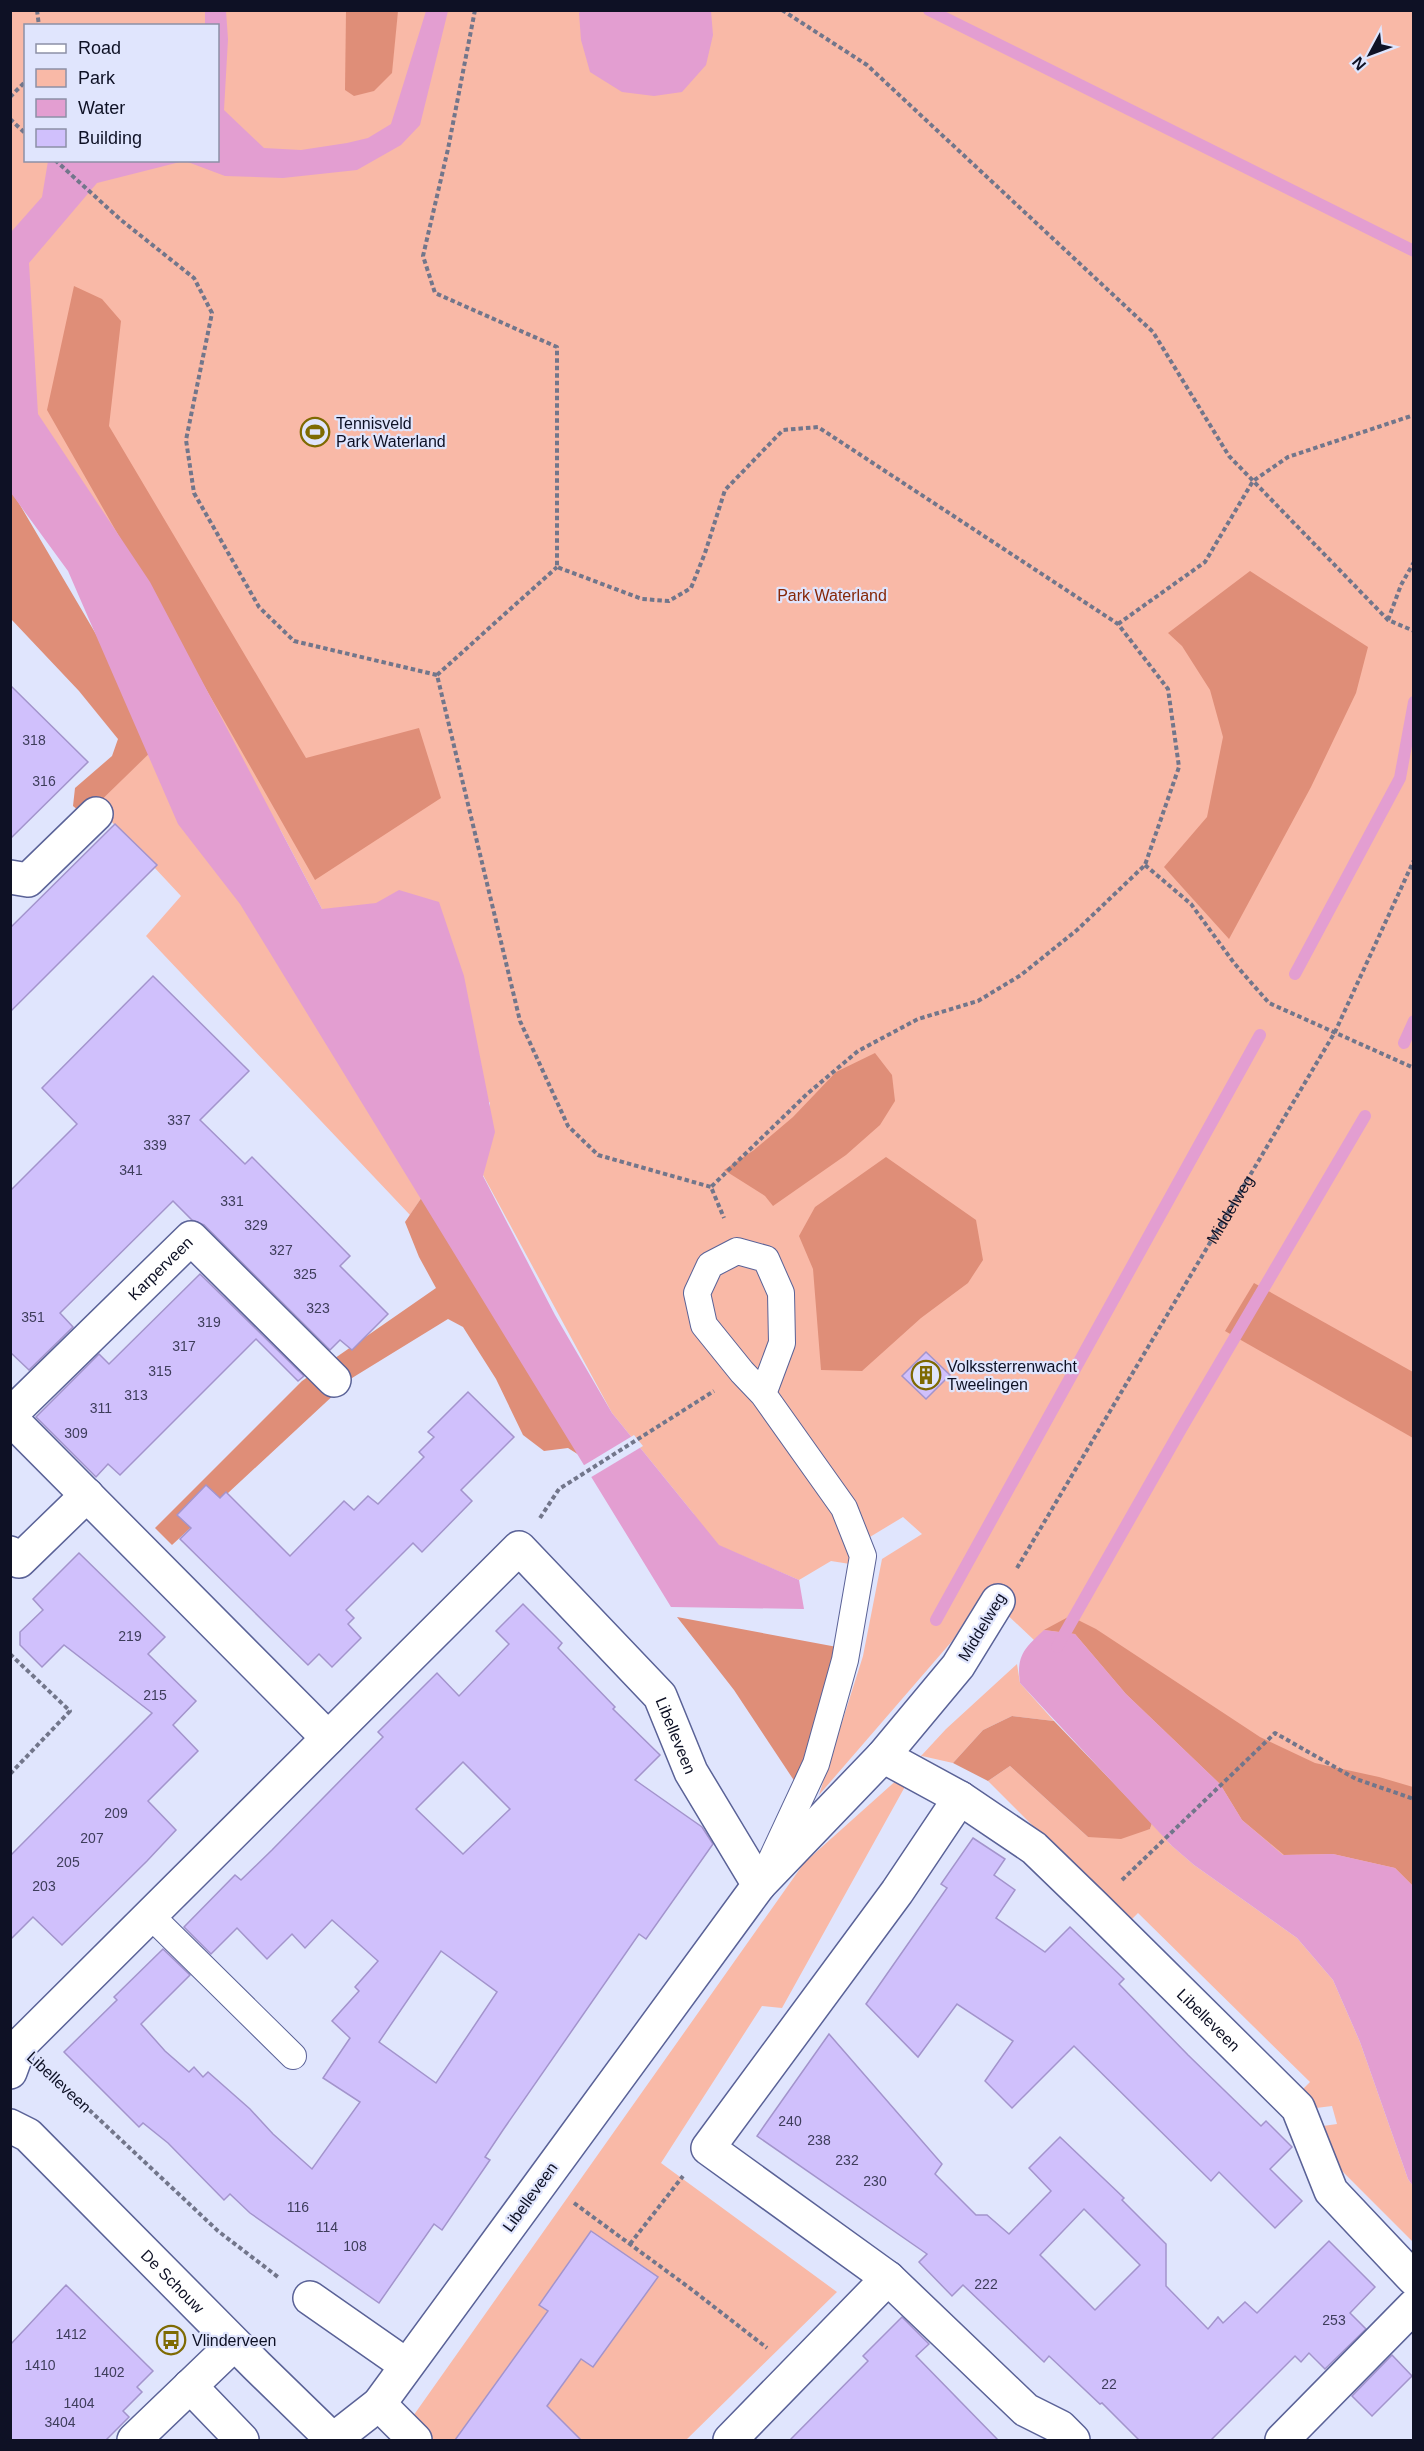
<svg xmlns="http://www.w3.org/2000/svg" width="1424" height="2451" font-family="Helvetica,sans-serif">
	<rect width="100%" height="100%" fill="#e0e5fd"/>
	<g fill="#f9b9a7" fill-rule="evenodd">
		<path d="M 11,11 L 1413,11 L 1413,2059 L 1052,1657 L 983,1592 L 953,1640 L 819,1795 L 863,1656 L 882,1559 L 922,1534 L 903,1517 L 850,1549 L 850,1564 L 831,1561 L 799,1580 L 710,1542 L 693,1513 L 612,1413 L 483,1175 L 490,1103 L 343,912 L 322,909 L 281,831 L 11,480 ZM 26,26 L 218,26 L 218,160 L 26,160 Z"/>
		<polygon points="160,743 424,1194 410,1215 146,936 181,896 95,804"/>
		<polygon points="1017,1664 1020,1683 1054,1721 1012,1716 983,1730 953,1763 922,1756 782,2008 762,2006 661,2163 837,2292 686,2440 433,2440 411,2419 804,1863 909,1769 946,1729"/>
		<polygon points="1010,1766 1088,1837 1150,1829 1152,1823 1171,1845 1194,1865 1297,1938 1333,1980 1360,2042 1408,2179 1413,2186 1413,2242 1335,2164 1323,2126 1337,2124 1332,2106 1316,2108 1301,2091 1310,2082 1138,1913 1129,1922 988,1781"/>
	</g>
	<g fill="#df8e78">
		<polygon points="346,11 398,11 392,73 374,91 354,96 345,90"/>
		<polygon points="74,286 102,299 121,321 109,426 306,758 419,728 441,798 315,880 47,410"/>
		<polygon points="10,488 160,743 85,816 73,806 75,788 112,756 118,739 79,691 11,619"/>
		<polygon points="1250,571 1368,647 1356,693 1311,787 1229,939 1164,867 1207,817 1223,737 1210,690 1182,646 1168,633"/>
		<polygon points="875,1053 892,1075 895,1101 880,1125 846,1155 773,1206 765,1196 724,1170 754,1150 793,1117 836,1072"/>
		<polygon points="886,1157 976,1220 983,1260 968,1283 921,1318 862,1371 821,1370 813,1269 799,1236 815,1207"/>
		<polygon points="424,1194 579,1455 568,1448 544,1451 523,1435 496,1379 463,1327 448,1319 352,1378 172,1545 155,1528 302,1381 436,1288 419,1257 405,1222"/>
		<polygon points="1254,1283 1413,1372 1413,1438 1225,1331"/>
		<polygon points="1070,1616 1096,1629 1260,1737 1315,1763 1379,1777 1413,1787 1413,1886 1395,1868 1333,1854 1284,1855 1242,1820 1220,1784 1126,1694 1075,1634 1044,1630"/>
		<polygon points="677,1617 837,1647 805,1765 795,1782 734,1690"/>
		<polygon points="1012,1716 1054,1721 1152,1823 1150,1829 1121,1839 1088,1837 1010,1766 988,1781 953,1763 983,1730"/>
	</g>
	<g fill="#e39ed1">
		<polygon points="205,11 226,11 228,39 224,110 264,148 301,150 347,143 368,138 391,124 426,11 448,11 420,125 401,145 357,170 283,178 225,176 185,161 218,160 218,26 205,25"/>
		<polygon points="581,11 711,11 713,35 706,65 682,92 654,96 622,92 590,72 581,40 579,13"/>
		<polygon points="48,161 184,161 97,183 29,263 38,414 150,582 322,909 376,903 399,890 439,902 464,976 495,1132 483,1176 555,1315 612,1413 719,1545 799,1580 804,1609 671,1607 240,904 178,824 68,571 11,493 11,232 42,197"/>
		<path d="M 1044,1630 L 1075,1634 L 1126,1694 L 1220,1784 L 1242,1820 L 1283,1855 L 1333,1854 L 1395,1868 L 1413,1886 L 1413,2186 L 1408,2179 L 1360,2042 L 1333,1980 L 1297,1938 L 1194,1865 L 1172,1846 L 1020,1683 C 1016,1655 1025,1648 1044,1630 Z"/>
	</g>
	<polygon fill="#e0e5fd" points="634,1435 643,1446 588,1479 581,1467"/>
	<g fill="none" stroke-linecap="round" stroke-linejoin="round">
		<g stroke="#e39ed1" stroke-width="12">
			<polyline points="929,10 1414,251"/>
			<polyline points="1295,974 1400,778 1414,702"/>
			<polyline points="1404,1043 1414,1021"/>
			<polyline points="936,1620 1260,1035"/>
			<polyline points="1057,1647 1181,1429 1365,1116"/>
		</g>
	</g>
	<g fill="#d0c0fc" stroke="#a394cc" stroke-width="1.5" fill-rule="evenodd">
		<polygon points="10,685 88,762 10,839"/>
		<polygon points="115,824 157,865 10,1012 10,928"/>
		<polygon points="153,976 249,1071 200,1120 245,1164 252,1157 350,1256 340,1266 388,1314 352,1350 340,1340 330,1350 204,1225 192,1220 173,1201 60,1313 73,1327 29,1370 10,1352 10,1191 77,1124 42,1088"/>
		<polygon points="200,1274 304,1376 298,1381 256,1339 120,1475 108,1464 96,1477 36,1417 99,1354 109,1364"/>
		<polygon points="926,1352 950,1375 926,1399 902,1376"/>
		<polygon points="468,1392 514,1437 461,1490 472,1501 422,1552 413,1543 346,1610 354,1618 348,1624 361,1638 332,1667 319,1654 308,1665 180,1539 191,1528 177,1515 206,1485 220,1498 226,1492 290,1556 344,1501 354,1510 368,1496 378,1504 424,1457 419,1452 434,1437 428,1432"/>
		<polygon points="79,1553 165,1637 148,1654 196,1701 173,1725 198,1751 148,1801 176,1830 147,1861 62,1945 33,1917 10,1940 10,1856 152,1713 64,1645 42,1667 20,1645 20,1632 43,1610 33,1599"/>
		<path d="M 523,1604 L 562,1643 L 558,1648 L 615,1707 L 613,1709 L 660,1755 L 635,1780 L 702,1827 L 713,1844 L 646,1939 L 639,1934 L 503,2130 L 485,2157 L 490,2160 L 442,2230 L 434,2224 L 379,2303 L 250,2213 L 230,2194 L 224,2200 L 168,2143 L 143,2123 L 139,2127 L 64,2052 L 117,2000 L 114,1997 L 163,1949 L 190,1975 L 141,2024 L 165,2051 L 189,2072 L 194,2067 L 203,2077 L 208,2072 L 250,2109 L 273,2134 L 312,2169 L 360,2102 L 323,2078 L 350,2038 L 332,2021 L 359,1991 L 355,1987 L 378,1961 L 332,1920 L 305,1948 L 292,1934 L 267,1959 L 237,1928 L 211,1954 L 184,1927 L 235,1875 L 241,1880 L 272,1850 L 383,1737 L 378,1732 L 437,1673 L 459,1696 L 509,1644 L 496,1631 ZM 463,1762 L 510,1809 L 463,1854 L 416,1809 ZM 441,1951 L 497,1992 L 436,2083 L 379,2042 Z"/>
		<polygon points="973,1838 1005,1859 994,1875 1015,1890 996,1918 1045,1952 1070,1927 1124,1979 1119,1984 1188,2055 1261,2126 1266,2121 1292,2147 1270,2169 1302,2201 1275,2228 1219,2172 1211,2181 1074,2046 1012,2108 985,2081 1013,2041 957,2004 918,2057 866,2004 947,1888 941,1884"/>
		<path d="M 829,2034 L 942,2164 L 935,2174 L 976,2215 L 987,2215 L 1009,2234 L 1051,2191 L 1029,2168 L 1060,2137 L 1124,2198 L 1122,2200 L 1166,2244 L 1166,2286 L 1208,2329 L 1218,2317 L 1223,2323 L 1245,2302 L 1257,2313 L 1329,2241 L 1375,2287 L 1350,2313 L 1366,2329 L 1325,2369 L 1309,2353 L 1301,2362 L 1295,2356 L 1211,2440 L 1139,2440 L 1102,2403 L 1100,2404 L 1049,2356 L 1044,2362 L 963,2285 L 952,2296 L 919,2262 L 927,2254 L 757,2136 ZM 1084,2209 L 1140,2265 L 1095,2310 L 1040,2255 Z"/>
		<polygon points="591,2231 658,2277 593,2367 581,2359 547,2406 581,2440 455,2440 548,2311 539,2305"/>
		<polygon points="66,2285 153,2371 137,2387 142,2392 123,2411 129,2417 106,2440 10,2440 10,2345"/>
		<polygon points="902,2317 929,2344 916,2356 998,2440 790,2440 868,2361 863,2356"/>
		<polygon points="1392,2355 1412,2376 1372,2416 1352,2396"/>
	</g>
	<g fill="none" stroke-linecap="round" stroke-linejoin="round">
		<g stroke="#5a6297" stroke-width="28">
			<g id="lane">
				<polyline points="763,1394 782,1343 781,1293 766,1259 737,1251 710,1265 697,1293 704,1325 742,1372 763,1394 844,1508 863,1556 845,1660 816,1764 768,1867"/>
				<polyline points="150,1915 293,2056"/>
			</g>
		</g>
		<g stroke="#5a6297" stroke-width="36">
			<g id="street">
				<polyline points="10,877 28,880 96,814"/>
				<path id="s2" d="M 10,1415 L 191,1238 L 334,1380"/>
				<polyline points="10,1418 328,1738"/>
				<polyline points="10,1553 19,1561 87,1495"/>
				<path id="s3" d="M 883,1756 L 960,1798 L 1034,1848 L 1095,1907 L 1298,2108 L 1331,2191 L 1414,2279"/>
				<polyline points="960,1798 897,1892 708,2148 888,2278 1026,2410 1060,2427 1073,2440"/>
				<polyline points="759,1885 883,1756 958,1666 998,1601"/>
				<path id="s4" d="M 10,2072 L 20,2045 L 519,1548 L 660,1696 L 691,1772 L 759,1885 L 379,2404 L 333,2440"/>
				<polyline points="310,2298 406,2365"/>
				<polyline points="190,2386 242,2440"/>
				<polyline points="379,2404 415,2440"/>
				<polyline points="134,2440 234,2344"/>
				<polyline points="730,2440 888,2278"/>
				<polyline points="1282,2440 1414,2306"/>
			</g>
		</g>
		<g stroke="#5a6297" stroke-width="36">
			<g id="secondary">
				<path id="s5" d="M 10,2126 L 28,2135 L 257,2366 L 333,2440"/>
			</g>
		</g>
		<g stroke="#72768b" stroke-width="4" stroke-dasharray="4.5 3" stroke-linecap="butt">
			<polyline points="37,10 39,26"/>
			<polyline points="475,10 448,149 423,256 435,293 557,347 557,567 642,599 669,601 691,588 705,553 725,490 783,430 818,427 1118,624 1168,689 1179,767 1145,865 1077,930 1021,975 978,1001 918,1019 858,1051 807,1094 711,1187 724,1218"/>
			<polyline points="782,10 867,65 1153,332 1229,456 1388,620 1414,631"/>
			<polyline points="10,97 26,81"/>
			<polyline points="10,119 26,134"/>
			<polyline points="55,160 121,220 194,278 212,313 186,440 194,493 259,607 294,641 437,675 520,1021 568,1126 598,1155 711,1187"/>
			<polyline points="1388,620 1401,585 1414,562"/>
			<polyline points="1118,624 1205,562 1253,481 1288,457 1414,415"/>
			<polyline points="437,675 557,567"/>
			<polyline points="1145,865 1191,904 1234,963 1269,1003 1414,1068"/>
			<polyline points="540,1518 559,1489 714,1391"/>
			<path id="s1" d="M 1017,1568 L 1335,1032 L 1414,860"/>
			<polyline points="10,1654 70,1711 10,1774"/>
			<polyline points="1122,1880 1275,1733 1356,1779 1414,1799"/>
			<polyline points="51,2074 218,2231 278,2277"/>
			<polyline points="574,2203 691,2289 767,2348"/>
			<polyline points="630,2244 683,2176"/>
		</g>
		<use href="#lane" stroke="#fff" stroke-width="26"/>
		<use href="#street" stroke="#fff" stroke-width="33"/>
		<use href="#secondary" stroke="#fff" stroke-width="33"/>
	</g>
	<defs>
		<g id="stadium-ring" transform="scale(1.5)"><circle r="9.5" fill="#e0e5fd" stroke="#7e6a02" stroke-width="1.5"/><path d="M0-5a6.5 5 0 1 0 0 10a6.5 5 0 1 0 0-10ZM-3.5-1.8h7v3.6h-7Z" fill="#7e6a02"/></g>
		<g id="building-ring" transform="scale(1.5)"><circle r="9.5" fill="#e0e5fd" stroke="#7e6a02" stroke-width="1.5"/><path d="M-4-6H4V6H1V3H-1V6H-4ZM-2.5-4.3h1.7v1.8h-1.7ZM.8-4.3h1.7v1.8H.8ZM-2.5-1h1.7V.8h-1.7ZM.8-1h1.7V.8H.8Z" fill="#7e6a02"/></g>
		<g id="bus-ring" transform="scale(1.5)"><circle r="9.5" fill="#e0e5fd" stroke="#7e6a02" stroke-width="1.5"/><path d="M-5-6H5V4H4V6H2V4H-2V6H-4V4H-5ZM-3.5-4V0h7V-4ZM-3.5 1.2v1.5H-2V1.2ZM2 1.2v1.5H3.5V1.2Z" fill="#7e6a02"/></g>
	</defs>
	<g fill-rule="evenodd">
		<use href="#stadium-ring" x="315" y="432"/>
		<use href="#building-ring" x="926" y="1375"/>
		<use href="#bus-ring" x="171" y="2340"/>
	</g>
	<g text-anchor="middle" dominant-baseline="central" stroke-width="4.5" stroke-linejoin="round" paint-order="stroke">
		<g font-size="14" fill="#3e3d5b">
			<text x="34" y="740">318</text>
			<text x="44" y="781">316</text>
			<text x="179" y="1120">337</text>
			<text x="155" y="1145">339</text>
			<text x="131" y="1170">341</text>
			<text x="232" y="1201">331</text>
			<text x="256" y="1225">329</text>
			<text x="281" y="1250">327</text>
			<text x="305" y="1274">325</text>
			<text x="318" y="1308">323</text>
			<text x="33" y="1317">351</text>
			<text x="209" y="1322">319</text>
			<text x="184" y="1346">317</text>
			<text x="160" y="1371">315</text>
			<text x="136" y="1395">313</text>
			<text x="101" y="1408">311</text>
			<text x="76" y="1433">309</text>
			<text x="130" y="1636">219</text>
			<text x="155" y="1695">215</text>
			<text x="116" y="1813">209</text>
			<text x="92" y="1838">207</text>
			<text x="68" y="1862">205</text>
			<text x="44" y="1886">203</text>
			<text x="790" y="2121">240</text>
			<text x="819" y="2140">238</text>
			<text x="847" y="2160">232</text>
			<text x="875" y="2181">230</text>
			<text x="298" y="2207">116</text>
			<text x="327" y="2227">114</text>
			<text x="355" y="2246">108</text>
			<text x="986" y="2284">222</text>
			<text x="1334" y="2320">253</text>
			<text x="71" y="2334">1412</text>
			<text x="40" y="2365">1410</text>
			<text x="109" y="2372">1402</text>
			<text x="1109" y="2384">22</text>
			<text x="79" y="2403">1404</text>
			<text x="60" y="2422">3404</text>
		</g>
		<g font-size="16" fill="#0e1125" stroke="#e0e5fd" text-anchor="start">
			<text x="336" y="423">Tennisveld<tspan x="336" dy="18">Park Waterland</tspan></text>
			<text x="947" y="1366">Volkssterrenwacht<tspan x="947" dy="18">Tweelingen</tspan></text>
			<text x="192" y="2340">Vlinderveen</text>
		</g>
		<g font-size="16" fill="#862708" stroke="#e0e5fd">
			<text x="832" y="595">Park Waterland</text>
		</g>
		<g font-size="16" fill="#0e1125" stroke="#e0e5fd">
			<text stroke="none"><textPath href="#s1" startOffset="417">Middelweg</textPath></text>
			<text stroke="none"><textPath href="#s2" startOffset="210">Karperveen</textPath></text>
			<text transform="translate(982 1627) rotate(-59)">Middelweg</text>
			<text stroke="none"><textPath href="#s4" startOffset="980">Libelleveen</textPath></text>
			<text stroke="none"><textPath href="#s3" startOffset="422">Libelleveen</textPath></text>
			<text transform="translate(59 2082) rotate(43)">Libelleveen</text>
			<text transform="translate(530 2197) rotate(-54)">Libelleveen</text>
			<text stroke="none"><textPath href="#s5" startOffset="226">De Schouw</textPath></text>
		</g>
	</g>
	<rect width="1424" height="2451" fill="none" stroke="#0e1125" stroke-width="24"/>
	<rect x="24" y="24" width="195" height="138" fill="#e0e5fd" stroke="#8c90a7" stroke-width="1.5"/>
	<rect x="36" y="44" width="30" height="9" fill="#ffffff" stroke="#8c90a7" stroke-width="1.5"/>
	<text x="78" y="54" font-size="18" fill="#0e1125">Road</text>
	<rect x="36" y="69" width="30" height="18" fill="#f9b9a7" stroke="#8c90a7" stroke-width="1.5"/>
	<text x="78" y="84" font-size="18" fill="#0e1125">Park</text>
	<rect x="36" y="99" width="30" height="18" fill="#e39ed1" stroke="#8c90a7" stroke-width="1.5"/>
	<text x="78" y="114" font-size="18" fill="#0e1125">Water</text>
	<rect x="36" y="129" width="30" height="18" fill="#d0c0fc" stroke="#8c90a7" stroke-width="1.5"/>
	<text x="78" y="144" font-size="18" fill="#0e1125">Building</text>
	<g transform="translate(1370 54) rotate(229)" stroke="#e0e5fd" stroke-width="4.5" paint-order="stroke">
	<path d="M0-4.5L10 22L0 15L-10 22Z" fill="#0e1125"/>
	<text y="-9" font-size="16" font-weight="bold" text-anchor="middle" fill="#0e1125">N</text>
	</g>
</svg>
